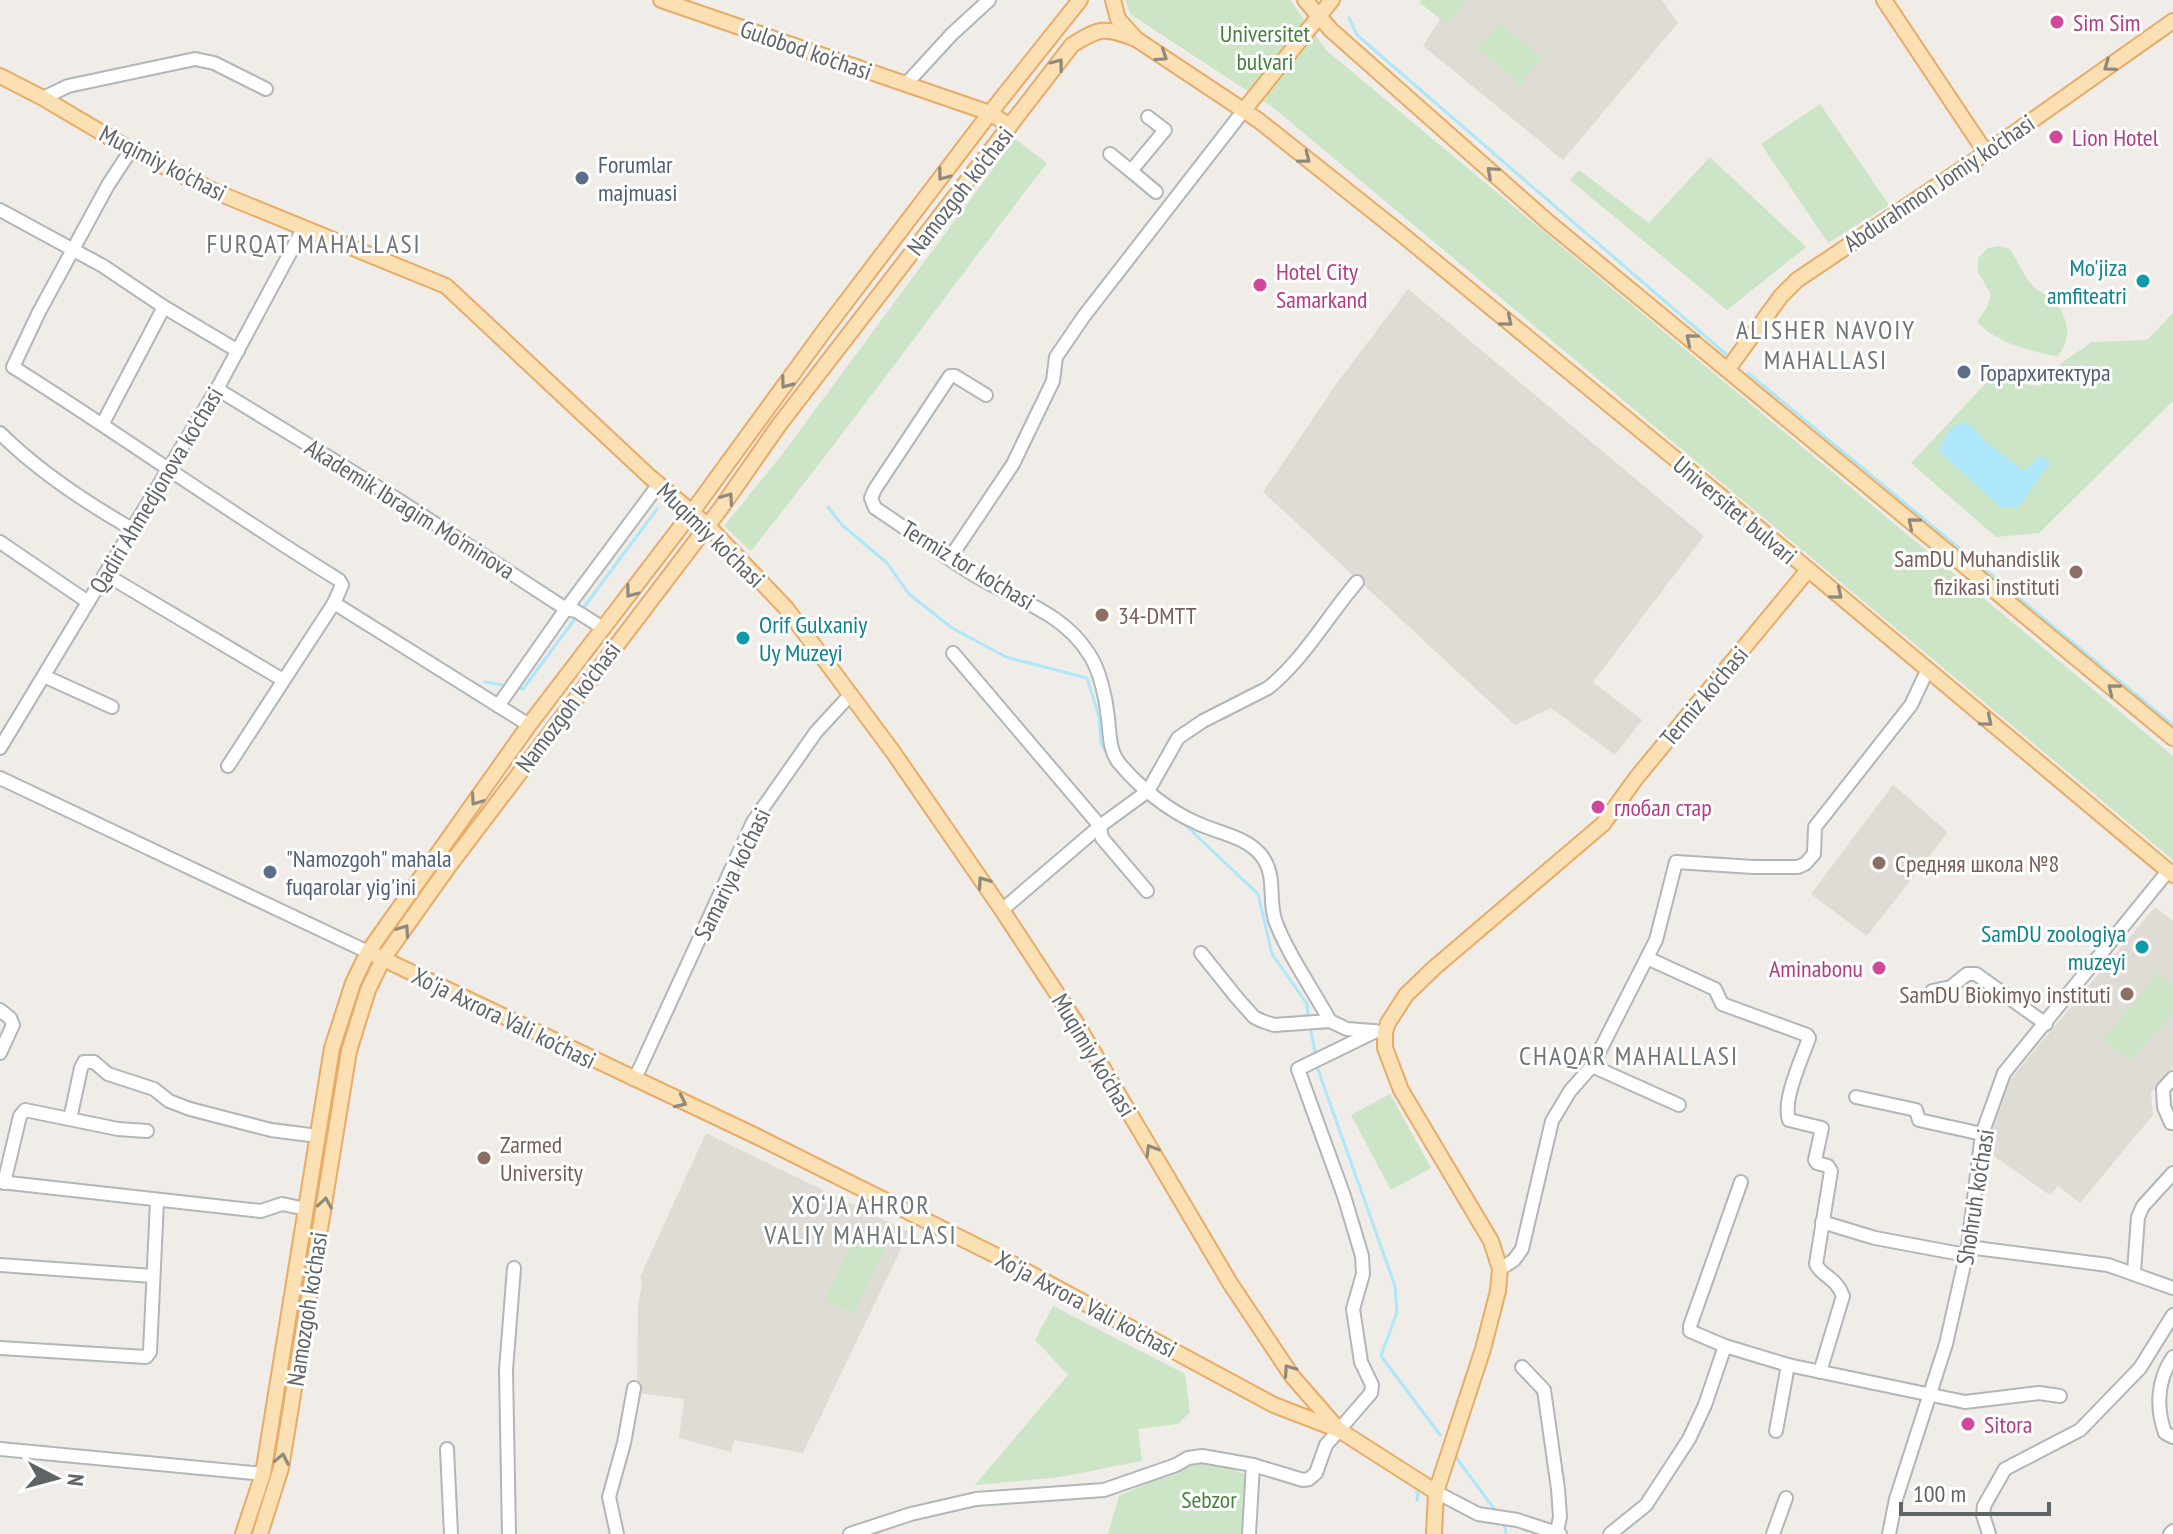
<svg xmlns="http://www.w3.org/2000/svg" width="2173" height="1534" font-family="'PT Sans Narrow',sans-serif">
	<rect width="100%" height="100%" fill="#f0ece7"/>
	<g fill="#dfdcd6">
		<polygon points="1452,0 1662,0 1678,23 1563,160 1423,46"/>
		<polygon points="1408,289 1704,536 1593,682 1642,720 1615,755 1551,708 1515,725 1263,492 1337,383"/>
		<polygon points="1893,785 1948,832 1867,936 1811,894"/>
		<polygon points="2155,907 2173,921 2173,1067 2151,1093 2153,1115 2080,1203 2058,1186 2050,1195 1985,1150 1989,1131 2007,1083"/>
		<polygon points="706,1133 909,1232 803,1453 734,1440 731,1452 679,1438 684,1399 637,1393 638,1307 642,1283 640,1277"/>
	</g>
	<g fill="#cce5c6">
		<polygon points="1125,0 1290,0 1326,50 2173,756 2173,860 1275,109 1130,14"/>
		<polygon points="1422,0 1462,0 1465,2 1448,25 1420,3"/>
		<polygon points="1499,23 1542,57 1520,84 1478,48"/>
		<polygon points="1820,104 1889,205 1828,243 1761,144"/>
		<path d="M 1015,139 L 1047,163 C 948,292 852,424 751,551 L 724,526 L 781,456 Z"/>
		<polygon points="1710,157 1806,247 1727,310 1570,180 1579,170 1649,223"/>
		<path d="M 1999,246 L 2010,249 C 2023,269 2027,290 2052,297 C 2067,318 2074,333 2058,356 C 2032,353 1994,341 1977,322 L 1987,307 L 1991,294 L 1978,272 L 1978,258 L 1988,248 Z"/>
		<polygon points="2173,313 2173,401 2039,533 1996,537 1911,463 1990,379 2040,386 2063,362 2092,342 2147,340"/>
		<polygon points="2154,972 2173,986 2173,1013 2131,1061 2103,1040 2152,981"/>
		<polygon points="1390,1094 1431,1168 1391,1190 1351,1115"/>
		<polygon points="857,1232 886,1246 854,1314 825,1300"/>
		<polygon points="1053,1306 1185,1374 1190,1412 1178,1424 1138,1429 1142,1461 1060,1477 975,1485 1068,1375 1035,1340"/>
		<polygon points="1196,1461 1220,1464 1253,1478 1249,1534 1108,1534 1119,1496"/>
	</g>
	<polygon fill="#aee7f9" points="1958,424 1968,424 1974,428 1985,441 2024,471 2040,455 2050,463 2018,508 2000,507 1938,450 1950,429"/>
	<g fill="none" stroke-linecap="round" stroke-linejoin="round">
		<g stroke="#aee7f9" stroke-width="3">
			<polyline points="1349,18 1357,35 1727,355"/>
			<polyline points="1748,373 1995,578"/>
			<polyline points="828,507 842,525 887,563 909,594 952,628 1006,657 1087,678 1099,717 1101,743 1111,761"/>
			<polyline points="2019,598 2173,725"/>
			<polyline points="584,607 657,509"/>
			<polyline points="485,682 509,686"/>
			<polyline points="516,688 523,689 574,620"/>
			<polyline points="1181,821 1258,894 1272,954 1307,1004 1308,1015"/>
			<polyline points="1311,1031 1315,1052"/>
			<polyline points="1317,1067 1395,1286 1397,1312 1381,1356 1440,1435"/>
			<polyline points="1455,1456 1498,1514"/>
			<polyline points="1416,1492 1418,1493 1417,1500"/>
			<polyline points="1504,1524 1506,1534"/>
		</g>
		<g stroke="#b2b6b8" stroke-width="16">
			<g id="minor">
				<polyline points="906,84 952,34 989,0"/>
				<polyline points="43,98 68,86 195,59 214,63 266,89"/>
				<polyline points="1148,117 1165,130 1131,171 1156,192"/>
				<path d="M 131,150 L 108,185 L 39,312 L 13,367 C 123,436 228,512 339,580 L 342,585 L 334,603 L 529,725"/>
				<polyline points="1110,154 1131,171"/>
				<polyline points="0,210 103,266 164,307 238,351"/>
				<polyline points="217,389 397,499 566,609 576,611 603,628"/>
				<path d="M 986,395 L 955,376 L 950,376 L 875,489 L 871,498 L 875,508 C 909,530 941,555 976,576 C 1016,600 1063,612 1089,654 C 1100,670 1106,699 1108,718 C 1110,734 1109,752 1120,764 C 1139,787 1169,811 1197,823 C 1218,833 1245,836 1261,855 C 1277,875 1268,898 1275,920 C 1286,951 1313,990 1330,1021"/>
				<polyline points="103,423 164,307"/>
				<path d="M 0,433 C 38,471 85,502 132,529"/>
				<polyline points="0,542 88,602"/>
				<polyline points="950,558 1013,464 1053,381 1056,357 1084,316 1244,110"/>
				<polyline points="105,574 283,680"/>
				<polyline points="953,653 1100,826 1102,838 1147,891"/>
				<polyline points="46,677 112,707"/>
				<polyline points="498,706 566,609 659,484"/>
				<polyline points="0,748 217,389 304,227"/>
				<polyline points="228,766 334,603"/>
				<polyline points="0,778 368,952"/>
				<path d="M 1002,910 L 1100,826 L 1148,791 L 1178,738 L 1203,721 L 1268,688 C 1304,659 1327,617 1357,582"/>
				<polyline points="1201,953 1237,998 1254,1017 1262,1021 1274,1025 1330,1021 1347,1029 1373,1031"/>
				<path d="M 1647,958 L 1715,989 L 1722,1004 L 1807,1035 L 1809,1038 C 1802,1059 1782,1100 1789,1120 L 1822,1128 L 1815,1160 L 1817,1163 L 1828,1166 L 1831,1171 L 1816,1264 C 1821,1276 1836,1277 1843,1296 L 1820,1372"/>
				<polyline points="1932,991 1951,987 1967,974 1976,974 2046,1024"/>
				<polyline points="0,1010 10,1018 13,1025 0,1053"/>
				<polyline points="1592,1066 1679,1105"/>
				<polyline points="633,1079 639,1070 753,822 816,732 851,694"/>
				<polyline points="1856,1097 1916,1110 1919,1120 1982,1134"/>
				<polyline points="70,1119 81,1068 84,1062 94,1062 108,1074 154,1089 169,1101 190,1109 271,1130 318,1136"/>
				<polyline points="2171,1123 2164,1107 2163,1089 2173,1078"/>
				<polyline points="0,1182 261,1211 282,1204 306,1209"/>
				<polyline points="4,1183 20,1116 25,1110 118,1129 147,1131"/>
				<polyline points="1822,1222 1875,1238 1966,1255"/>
				<polyline points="1968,1247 2108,1265 2173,1288"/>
				<polyline points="0,1265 153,1276"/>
				<polyline points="1500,1269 1514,1260 1522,1249 1552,1121 1570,1091 1592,1066 1656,940 1676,862 1753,867 1798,867 1805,864 1814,854 1815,827 1911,705 1927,671"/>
				<polyline points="2134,1272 2138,1217 2143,1206 2173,1173"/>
				<polyline points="1725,1346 1690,1331 1690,1326 1741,1182"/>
				<polyline points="0,1348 146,1357 150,1352 157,1201"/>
				<path d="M 2173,1357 C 2157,1380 2156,1408 2165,1433 L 2173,1437"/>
				<polyline points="1522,1367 1544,1390 1558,1489 1560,1517 1557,1531"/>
				<polyline points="1776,1431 1788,1365"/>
				<polyline points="0,1449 263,1474"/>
				<polyline points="447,1449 451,1534"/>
				<polyline points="1436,1492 1478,1514 1517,1520 1560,1534"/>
				<polyline points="509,1534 506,1370 514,1268"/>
				<polyline points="617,1534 609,1497 624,1443 634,1388"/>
				<polyline points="850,1534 911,1514 976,1499 1104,1490 1176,1465 1188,1458 1202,1456 1253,1465 1303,1480 1309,1479 1316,1473 1326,1445 1371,1393 1372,1385 1361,1362 1353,1309 1363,1274 1362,1256 1344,1196 1298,1069 1376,1031"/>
				<polyline points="1249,1534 1253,1465"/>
				<polyline points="1610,1534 1646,1505 1689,1439 1705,1405 1725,1346 1788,1365 1965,1402 2039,1393 2060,1396"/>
				<polyline points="1773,1534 1786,1498"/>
				<polyline points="1889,1534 1896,1499 1946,1344 1968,1247 1982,1134 2004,1073 2168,871"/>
				<polyline points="1989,1534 1983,1515 1984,1506 2005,1469 2080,1430 2140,1368 2173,1315"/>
				<polyline points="2170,1534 2173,1531"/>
			</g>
		</g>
		<g stroke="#e8ab68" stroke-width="18">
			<g id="major">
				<polyline points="661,0 990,113 1010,126"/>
				<polyline points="1113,0 1118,19 1136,39 1258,120 1399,232 1718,494 2173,875"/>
				<polyline points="1305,0 1331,30 1548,222 2173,738"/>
				<polyline points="1884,0 1986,153"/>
				<polyline points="0,76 43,98 131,150 216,192 446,286 650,477 707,525 786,608 893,752 1002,910 1075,1021 1230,1283 1292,1376 1339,1430"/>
				<polyline points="1244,110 1332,0"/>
				<polyline points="1728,369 1781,296 1797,280 1986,153 2173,21"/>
				<polyline points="377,956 756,1136 1009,1262 1274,1405 1339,1430 1436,1492"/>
				<polyline points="243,1534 263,1474 332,1048 353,983 368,952 529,725 692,512 827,327 990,113 1080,0"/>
				<path d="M 260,1534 L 281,1468 L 349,1051 L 368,990 L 383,959 L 449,866 L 721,508 L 779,425 L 1072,45 C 1101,27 1104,27 1136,39"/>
				<polyline points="1434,1534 1436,1492 1483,1349 1498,1291 1500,1269 1491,1241 1401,1090 1385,1048 1385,1032 1388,1023 1406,995 1434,968 1603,824 1637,777 1808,570"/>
			</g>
		</g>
		<use href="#minor" stroke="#fff" stroke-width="12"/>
		<use href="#major" stroke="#fae0b2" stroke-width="14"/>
	</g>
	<defs><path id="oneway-chevron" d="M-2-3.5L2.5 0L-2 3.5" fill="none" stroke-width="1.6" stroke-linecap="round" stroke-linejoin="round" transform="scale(2)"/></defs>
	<g stroke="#8e897d">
		<use href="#oneway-chevron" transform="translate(1162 56) rotate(33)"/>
		<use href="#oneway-chevron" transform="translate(1058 64) rotate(-53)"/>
		<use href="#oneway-chevron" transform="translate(2109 66) rotate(145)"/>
		<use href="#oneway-chevron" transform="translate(1305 158) rotate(38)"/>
		<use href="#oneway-chevron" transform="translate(1492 172) rotate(-138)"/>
		<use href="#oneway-chevron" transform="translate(943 175) rotate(127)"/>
		<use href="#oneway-chevron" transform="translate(1507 321) rotate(40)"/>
		<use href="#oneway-chevron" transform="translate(1691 339) rotate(-141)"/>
		<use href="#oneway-chevron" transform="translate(786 383) rotate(126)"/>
		<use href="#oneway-chevron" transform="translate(728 498) rotate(-55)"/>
		<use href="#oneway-chevron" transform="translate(1913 523) rotate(-140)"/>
		<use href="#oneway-chevron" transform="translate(631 592) rotate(127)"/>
		<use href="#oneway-chevron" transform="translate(1837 594) rotate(40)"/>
		<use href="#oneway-chevron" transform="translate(2113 689) rotate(-141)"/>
		<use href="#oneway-chevron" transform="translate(1987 721) rotate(40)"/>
		<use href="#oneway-chevron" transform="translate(476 800) rotate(125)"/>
		<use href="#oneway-chevron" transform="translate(983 882) rotate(-125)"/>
		<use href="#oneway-chevron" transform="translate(404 930) rotate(-55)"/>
		<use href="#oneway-chevron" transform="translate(681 1102) rotate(25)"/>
		<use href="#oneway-chevron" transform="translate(1151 1150) rotate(-121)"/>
		<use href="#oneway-chevron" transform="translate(325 1203) rotate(-81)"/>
		<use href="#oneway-chevron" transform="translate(1289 1370) rotate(-125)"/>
		<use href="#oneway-chevron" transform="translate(282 1459) rotate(-79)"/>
	</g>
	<g fill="#d1479c" stroke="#fff" stroke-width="3">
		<circle cx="2057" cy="22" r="8"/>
		<circle cx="2056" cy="137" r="8"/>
		<circle cx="1260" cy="285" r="8"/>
		<circle cx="1598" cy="807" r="8"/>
		<circle cx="1879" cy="968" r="8"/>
		<circle cx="1968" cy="1424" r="8"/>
	</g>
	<g fill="#5c6f8a" stroke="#fff" stroke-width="3">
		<circle cx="582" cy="178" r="8"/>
		<circle cx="1964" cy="372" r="8"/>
		<circle cx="270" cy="872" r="8"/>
	</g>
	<g fill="#0f9aa8" stroke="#fff" stroke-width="3">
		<circle cx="2143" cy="281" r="8"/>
		<circle cx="743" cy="638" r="8"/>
		<circle cx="2142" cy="947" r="8"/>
	</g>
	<g fill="#8d6e63" stroke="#fff" stroke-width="3">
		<circle cx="2076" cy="572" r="8"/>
		<circle cx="1102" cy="615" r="8"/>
		<circle cx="1879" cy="863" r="8"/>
		<circle cx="2127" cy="994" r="8"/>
		<circle cx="484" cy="1158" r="8"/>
	</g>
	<g text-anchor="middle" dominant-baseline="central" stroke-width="6" stroke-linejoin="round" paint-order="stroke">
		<g font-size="24" fill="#b23c85" stroke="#fff" text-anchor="start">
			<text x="2073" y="22">Sim Sim</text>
			<text x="2072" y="137">Lion Hotel</text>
			<text x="1276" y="271">Hotel City<tspan x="1276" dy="28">Samarkand</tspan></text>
			<text x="1614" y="807">глобал стар</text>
			<text x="1863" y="968" text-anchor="end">Aminabonu</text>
			<text x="1984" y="1424">Sitora</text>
		</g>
		<g font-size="24" fill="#45813b" stroke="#fff">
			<text x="1265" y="33">Universitet<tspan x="1265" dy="28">bulvari</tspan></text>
			<text x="1209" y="1499">Sebzor</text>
		</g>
		<g font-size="24" fill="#5f6466" stroke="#fff">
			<text transform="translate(806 50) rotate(19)">Gulobod ko'chasi</text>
			<text transform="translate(163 163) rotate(27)">Muqimiy ko'chasi</text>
			<text transform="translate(1939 183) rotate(-34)">Abdurahmon Jomiy ko'chasi</text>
			<text transform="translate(960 191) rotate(-52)">Namozgoh ko'chasi</text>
			<text transform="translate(156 490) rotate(-59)">Qadiri Ahmedjonova ko'chasi</text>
			<text transform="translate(410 509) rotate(32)">Akademik Ibragim Mo'minova</text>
			<text transform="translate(1735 510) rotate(40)">Universitet bulvari</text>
			<text transform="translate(711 535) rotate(44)">Muqimiy ko'chasi</text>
			<text transform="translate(968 565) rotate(31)">Termiz tor ko'chasi</text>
			<text transform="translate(1704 696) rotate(-50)">Termiz ko'chasi</text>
			<text transform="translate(568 707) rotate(-53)">Namozgoh ko'chasi</text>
			<text transform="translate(732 874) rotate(-64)">Samariya ko'chasi</text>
			<text transform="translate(504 1018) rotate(26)">Xo'ja Axrora Vali ko'chasi</text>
			<text transform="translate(1094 1055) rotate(59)">Muqimiy ko'chasi</text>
			<text transform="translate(1975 1197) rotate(-81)">Shohruh ko'chasi</text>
			<text transform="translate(1086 1304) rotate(28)">Xo'ja Axrora Vali ko'chasi</text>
			<text transform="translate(307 1309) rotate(-81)">Namozgoh ko'chasi</text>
		</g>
		<g font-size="24" fill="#4e5e75" stroke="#fff" text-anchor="start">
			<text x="598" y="164">Forumlar<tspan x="598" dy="28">majmuasi</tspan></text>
			<text x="1980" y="372">Горархитектура</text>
			<text x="286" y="858">"Namozgoh" mahala<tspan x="286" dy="28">fuqarolar yig'ini</tspan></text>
		</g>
		<g font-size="24" fill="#0d838f" stroke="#fff" text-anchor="end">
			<text x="2127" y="267">Mo'jiza<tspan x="2127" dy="28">amfiteatri</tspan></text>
			<text x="759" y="624" text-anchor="start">Orif Gulxaniy<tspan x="759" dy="28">Uy Muzeyi</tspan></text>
			<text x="2126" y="933">SamDU zoologiya<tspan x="2126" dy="28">muzeyi</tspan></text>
		</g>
		<g font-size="24" fill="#785e54" stroke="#fff" text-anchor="start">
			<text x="2060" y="558" text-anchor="end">SamDU Muhandislik<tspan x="2060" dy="28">fizikasi instituti</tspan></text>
			<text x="1118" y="615">34-DMTT</text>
			<text x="1895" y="863">Средняя школа №8</text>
			<text x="2111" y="994" text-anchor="end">SamDU Biokimyo instituti</text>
			<text x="500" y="1144">Zarmed<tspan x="500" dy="28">University</tspan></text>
		</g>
		<g font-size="26" letter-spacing="2" fill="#707678" stroke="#fff">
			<text x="314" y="243">FURQAT MAHALLASI</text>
			<text x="1826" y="329">ALISHER NAVOIY<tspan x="1826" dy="30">MAHALLASI</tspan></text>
			<text x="1629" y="1055">CHAQAR MAHALLASI</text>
			<text x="861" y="1204">XO‘JA AHROR<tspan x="861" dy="30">VALIY MAHALLASI</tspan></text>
		</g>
	</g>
	<g transform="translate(56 1478) rotate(96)" stroke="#ffffff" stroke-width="6" paint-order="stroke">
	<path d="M0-6L14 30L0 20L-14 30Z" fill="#5f6466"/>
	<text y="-12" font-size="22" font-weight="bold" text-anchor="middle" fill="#5f6466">N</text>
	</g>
	<path d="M1901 1502v12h148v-12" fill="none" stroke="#5f6466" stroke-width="4"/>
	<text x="1913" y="1502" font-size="24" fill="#5f6466" stroke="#ffffff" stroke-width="6" paint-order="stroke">100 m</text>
</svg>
